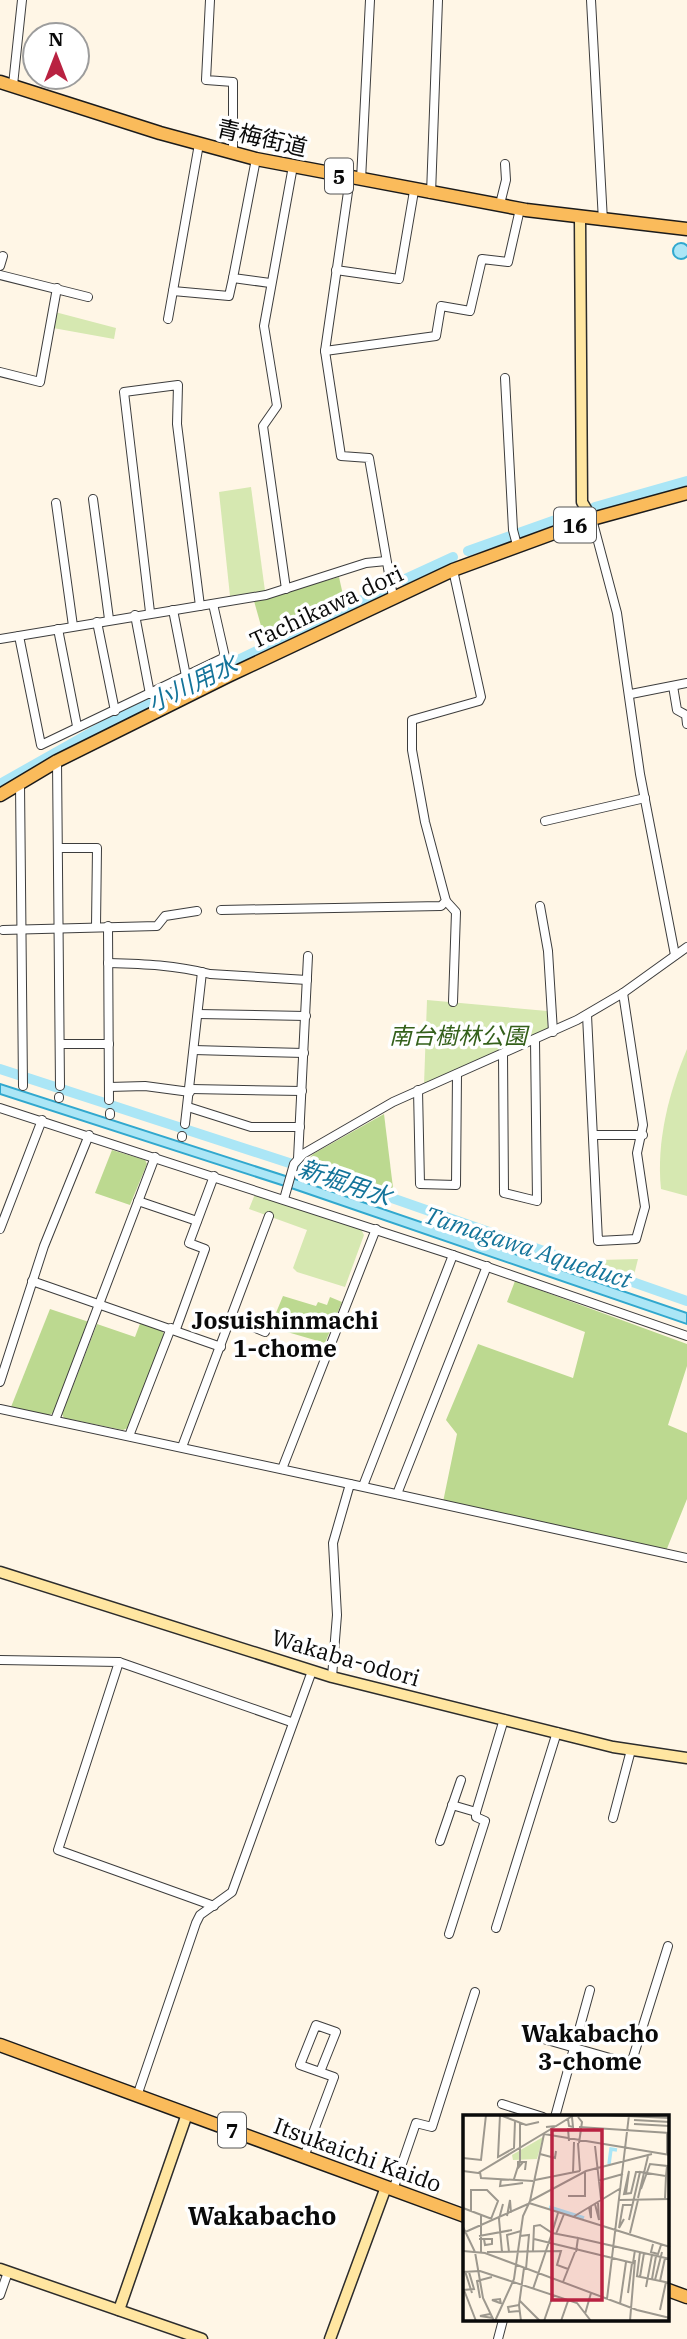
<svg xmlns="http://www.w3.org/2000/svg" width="687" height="2339" font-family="'IBM Plex Serif','Noto Sans JP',serif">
	<rect width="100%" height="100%" fill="#fff6e6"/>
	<g fill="#d6e8b1">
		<polygon points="55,312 116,328 114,339 53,328"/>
		<polygon points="251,487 265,591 230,596 219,492"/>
		<polygon points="427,1000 547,1011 548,1030 424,1085"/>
		<path d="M 687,1049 L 687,1196 L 661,1189 C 656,1142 669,1092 687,1049 Z"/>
		<polygon points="255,1194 361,1229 364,1235 345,1287 297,1272 293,1268 307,1230 249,1209"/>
		<polygon points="638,1259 634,1275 599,1264 599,1260"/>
	</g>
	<g fill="#bcd990">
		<polygon points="339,577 345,604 265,640 254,601"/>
		<polygon points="384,1114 394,1196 303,1166 313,1154"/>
		<polygon points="112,1150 145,1160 147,1164 130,1205 95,1193"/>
		<polygon points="515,1281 687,1344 687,1366 668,1425 687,1433 687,1499 666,1551 443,1502 457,1434 446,1420 478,1344 573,1378 585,1332 507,1302"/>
		<polygon points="283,1296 316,1306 318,1302 327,1305 330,1297 342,1302 325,1343 270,1327"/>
		<polygon points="50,1309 89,1322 53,1413 49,1415 11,1407"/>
		<polygon points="141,1321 161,1329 164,1334 128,1428 123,1430 64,1418 62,1414 97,1324 135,1337"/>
	</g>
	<g fill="#abe6f6" stroke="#31a8ce" stroke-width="2">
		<circle cx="681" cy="251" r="8"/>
		<polygon points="0,1084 298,1180 687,1313 687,1324 294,1189 0,1094"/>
	</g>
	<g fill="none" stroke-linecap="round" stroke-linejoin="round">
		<g stroke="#abe6f6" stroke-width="10">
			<polyline points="595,507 687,481"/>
			<polyline points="468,551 578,512"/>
			<polyline points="403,580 453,557"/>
			<polyline points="0,784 108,723 387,588"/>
			<polyline points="0,1069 326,1175 687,1301"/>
		</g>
		<g stroke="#3d3d3d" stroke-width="10">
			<g id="street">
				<polyline points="210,0 206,80 233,82 233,153"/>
				<polyline points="591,0 603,221"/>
				<polyline points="13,85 22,0"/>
				<polyline points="256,159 233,278 270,283"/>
				<polyline points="350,178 325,351 341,456 369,458 393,597"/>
				<polyline points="361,180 370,0"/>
				<polyline points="431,194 438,0"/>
				<polyline points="500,204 506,180 505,164"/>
				<polyline points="0,266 3,256"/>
				<polyline points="336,270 399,279 414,191"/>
				<polyline points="0,275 88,297"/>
				<polyline points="173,291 229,296 233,278"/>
				<polyline points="168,319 199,144"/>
				<polyline points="325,351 436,336 441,306 470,311 482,259 508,262 520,209"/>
				<polyline points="0,372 40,382 57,288"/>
				<polyline points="505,378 513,530 517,545"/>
				<polyline points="93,499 109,619"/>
				<polyline points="56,503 73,626"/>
				<polyline points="592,519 617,613 640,774 675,955"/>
				<polyline points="286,589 263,426 277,406 264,326 293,166"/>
				<polyline points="173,610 186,676"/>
				<polyline points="150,612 124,392 178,385 177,424 200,606"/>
				<polyline points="135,615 150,694"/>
				<polyline points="97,622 115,711"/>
				<polyline points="58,629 77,726"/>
				<polyline points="19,636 41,745 225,657 213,604"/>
				<polyline points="0,639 266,595 366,563 386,561"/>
				<polyline points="673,686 677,710 686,715 687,724"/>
				<polyline points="631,694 687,683"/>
				<polyline points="57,761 60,1086"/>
				<polyline points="20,784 23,1086"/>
				<polyline points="545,821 645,798"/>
				<polyline points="60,848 97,848 96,926"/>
				<polyline points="446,901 456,912 453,1002"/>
				<polyline points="540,906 548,951 553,1032"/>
				<polyline points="221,910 441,906 446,901 425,822 412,750 412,720 479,701 481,697 453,570"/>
				<polyline points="108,926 109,1100"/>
				<polyline points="3,930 157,926 165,916 197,911"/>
				<path d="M 108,963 C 145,964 175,965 210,974 L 307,980"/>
				<polyline points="198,1014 306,1016"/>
				<polyline points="587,1015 598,1241 636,1239 645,1207 637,1153 643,1125 623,993"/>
				<polyline points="60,1044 109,1044"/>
				<polyline points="194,1050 304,1053"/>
				<polyline points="503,1054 504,1193 537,1201 535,1040"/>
				<polyline points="109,1087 145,1086 190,1092"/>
				<polyline points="191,1089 302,1091"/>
				<polyline points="418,1090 420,1184 456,1185 457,1074"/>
				<polyline points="59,1097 59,1098"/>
				<polyline points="188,1107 251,1127 300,1127"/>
				<polyline points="0,1108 453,1255 687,1336"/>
				<polyline points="110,1113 110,1115"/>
				<polyline points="185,1124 202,972"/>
				<polyline points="593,1135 643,1135"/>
				<polyline points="182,1137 182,1136"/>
				<polyline points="298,1159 308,956"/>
				<polyline points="284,1199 294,1164 303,1154 393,1102 577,1020 623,993 687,947"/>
				<polyline points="138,1201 197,1221"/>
				<polyline points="0,1229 42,1120"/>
				<polyline points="32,1281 221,1347"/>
				<polyline points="232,1318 265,1332"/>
				<polyline points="176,1329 205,1249 189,1243 214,1176"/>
				<polyline points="0,1382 44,1246 89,1135"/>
				<polyline points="0,1409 350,1484"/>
				<polyline points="55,1420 155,1157"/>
				<polyline points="129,1436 171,1328"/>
				<polyline points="182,1447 269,1216"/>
				<polyline points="282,1469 376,1229"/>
				<polyline points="363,1486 453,1255"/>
				<polyline points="397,1494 487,1266"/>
				<polyline points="0,1660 119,1662 58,1850 214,1906"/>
				<polyline points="119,1662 291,1722"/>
				<polyline points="332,1677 337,1615 333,1543 350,1484 687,1558"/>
				<polyline points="452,1805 476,1812"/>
				<polyline points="613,1818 631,1750"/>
				<polyline points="440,1841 461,1780"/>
				<polyline points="496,1928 557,1732"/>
				<polyline points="449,1934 485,1821 476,1817 476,1812 504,1719"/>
				<polyline points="533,2036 631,2064 668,1946"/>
				<polyline points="137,2096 196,1923 200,1915 232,1892 312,1671"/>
				<polyline points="502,2104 543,2117"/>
				<polyline points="555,2117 590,1990"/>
				<polyline points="304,2157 334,2077 300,2065 316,2025 336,2032 320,2072"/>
				<polyline points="393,2190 416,2123 432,2127 475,1992"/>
				<polyline points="0,2295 8,2272"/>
				<polyline points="498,2339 503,2320"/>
			</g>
		</g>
		<g stroke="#2c2c2c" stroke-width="13">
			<g id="secondary">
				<polyline points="580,219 582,502 592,519"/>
				<polyline points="0,1572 332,1677 613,1747 687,1758"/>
				<polyline points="0,2269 202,2339"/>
				<polyline points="119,2310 187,2114"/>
				<polyline points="330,2339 386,2187"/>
			</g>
		</g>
		<g stroke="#1b1b1b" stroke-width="15">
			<g id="primary">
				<polyline points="0,82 160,133 256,159 526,210 687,229"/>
				<polyline points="0,795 57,761 228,676 453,570 592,519 687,493"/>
				<polyline points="0,2045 465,2216"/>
				<polyline points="668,2290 687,2297"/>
			</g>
		</g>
		<use href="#street" stroke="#fff" stroke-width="8"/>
		<use href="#secondary" stroke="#ffe6a1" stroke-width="10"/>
		<use href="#primary" stroke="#fabb5b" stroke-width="12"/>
	</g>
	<g text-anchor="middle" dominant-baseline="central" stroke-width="7" stroke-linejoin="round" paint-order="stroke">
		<g fill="#fff" stroke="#545454" stroke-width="2">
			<rect x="325" y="158.5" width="28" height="35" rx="5"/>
			<rect x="554" y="507.5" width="42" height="35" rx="5"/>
			<rect x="218" y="2112.5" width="28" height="35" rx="5"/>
		</g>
		<g font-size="21" font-weight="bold" fill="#0a0a0a">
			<text x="339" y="176">5</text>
			<text x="575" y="525">16</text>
			<text x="232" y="2130">7</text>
		</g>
		<g font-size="23" fill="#0a0a0a" stroke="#fff">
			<text transform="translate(262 137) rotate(13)">青梅街道</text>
			<text transform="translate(326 606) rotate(-25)">Tachikawa dori</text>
			<text transform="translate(346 1657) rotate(16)">Wakaba-odori</text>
			<text transform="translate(358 2154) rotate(20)">Itsukaichi Kaido</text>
		</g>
		<g font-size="23" font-style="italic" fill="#34601b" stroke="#fff">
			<text x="458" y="1035">南台樹林公園</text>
		</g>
		<g font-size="24" font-style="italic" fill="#14749a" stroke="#fff">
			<text transform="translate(192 683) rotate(-26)">小川用水</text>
			<text transform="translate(345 1182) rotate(19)">新堀用水</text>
			<text transform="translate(528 1247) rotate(18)">Tamagawa Aqueduct</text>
		</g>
		<g font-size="24" font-weight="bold" fill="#0a0a0a" stroke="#fff">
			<text x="285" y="1320">Josuishinmachi<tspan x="285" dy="28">1-chome</tspan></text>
			<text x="590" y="2033">Wakabacho<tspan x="590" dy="28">3-chome</tspan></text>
		</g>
		<g font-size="26" font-weight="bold" fill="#0a0a0a" stroke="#fff">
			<text x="262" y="2215">Wakabacho</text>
		</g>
	</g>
	<g transform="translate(463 2115)">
		<rect width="206" height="206" fill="#fff6e6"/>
		<path d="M 80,22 L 74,44 L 50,45 L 49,40 Z" fill="#d6e8b1"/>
		<path fill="none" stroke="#abe6f6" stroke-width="3.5" d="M 146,49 L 148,34 L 154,35M 86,92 L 121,103"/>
		<path fill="none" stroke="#9d988e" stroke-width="2" d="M 37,0 L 35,42 L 51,33 L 52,6M 37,0 L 63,10 L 76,7M 142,0 L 207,3M 115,2 L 119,7 L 116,28M 105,4 L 106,11 L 110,12 L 109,2M 171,5 L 207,7M 171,9 L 207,11M 83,12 L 93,11 L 111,0M 116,12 L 207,18M 81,19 L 207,40M 106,26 L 105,14 L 116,14M 115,28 L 117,56M 132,31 L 138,84M 77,39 L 92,43 L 93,36M 204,40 L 204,17M 0,43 L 18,45 L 23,0M 60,47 L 55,53 L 55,47 L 63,47 L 62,55M 0,56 L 15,58 L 93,11M 166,56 L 161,79 L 168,78 L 173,57 L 177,57M 17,57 L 18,63 L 70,66M 110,58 L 111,27M 38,64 L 37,71 L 60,68M 51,64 L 57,45 L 57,8M 72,65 L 117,56M 135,66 L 160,59M 178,74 L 187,49 L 204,51 L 203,61M 163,78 L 166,56M 105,81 L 122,81 L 122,57M 175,83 L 185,41M 156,85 L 207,84M 67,86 L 81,19M 66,88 L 207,132M 132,89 L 136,105 L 135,88M 126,92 L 128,103 L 128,91M 0,93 L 29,104M 8,96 L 8,75 L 24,75 L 35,86 L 28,104M 95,98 L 89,118 L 115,123M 18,100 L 18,137M 44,101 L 47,85 L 48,98M 110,102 L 158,73M 161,104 L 156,113 L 160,90 L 169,90M 166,105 L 177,57 L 203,61 L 202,84M 0,112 L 12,137 L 20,183 L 31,206M 0,118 L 65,89M 167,118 L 175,85M 93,119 L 101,99M 16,121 L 49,115M 57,121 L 66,120 L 63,154M 16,124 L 29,124 L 29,129 L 22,130 L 21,124M 71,124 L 170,148 L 172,135M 190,129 L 188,137 L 195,139 L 198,130M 0,136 L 22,138 L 174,195 L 207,203M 24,137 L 98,136 L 94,150 L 105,154M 39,137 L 36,104 L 40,89M 46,137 L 44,120 L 58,116M 113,137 L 115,123 L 207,144M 2,156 L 9,178M 0,157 L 17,156 L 114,188 L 128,206M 173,161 L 207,168M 174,161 L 177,137M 177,162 L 181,138M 189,164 L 193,141M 192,165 L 199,137M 197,166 L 202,143M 100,167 L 112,137M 183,172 L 189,140M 70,174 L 89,118 L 77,110 L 71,111 L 70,136M 0,175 L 11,174 L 6,157M 1,175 L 13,206M 165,178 L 169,148M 17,183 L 14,166 L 29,162M 144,184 L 166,0M 57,186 L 77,206M 37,188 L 29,185 L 37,184 L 38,189M 157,189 L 163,147M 56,190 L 45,192 L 46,197 L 56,196M 197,195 L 203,167M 27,199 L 17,201 L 30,203M 122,199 L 128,178M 32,206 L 51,164 L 60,101 L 67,86 L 123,56 L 189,39M 58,206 L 56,190 L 61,153M 81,206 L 90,180M 98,206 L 105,186M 167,206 L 172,145"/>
		<path fill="#b92241" fill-opacity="0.15" stroke="#b92241" stroke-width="3.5" d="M 89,15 L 139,15 L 139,185 L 89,185 Z"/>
		<rect width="206" height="206" fill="none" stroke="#0a0a0a" stroke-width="3.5"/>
	</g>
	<g transform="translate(56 56)"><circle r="33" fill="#ffffff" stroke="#9d9d9d" stroke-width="2"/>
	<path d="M0-5L12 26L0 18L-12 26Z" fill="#b92241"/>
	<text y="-10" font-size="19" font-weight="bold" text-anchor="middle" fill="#0a0a0a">N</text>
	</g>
</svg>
